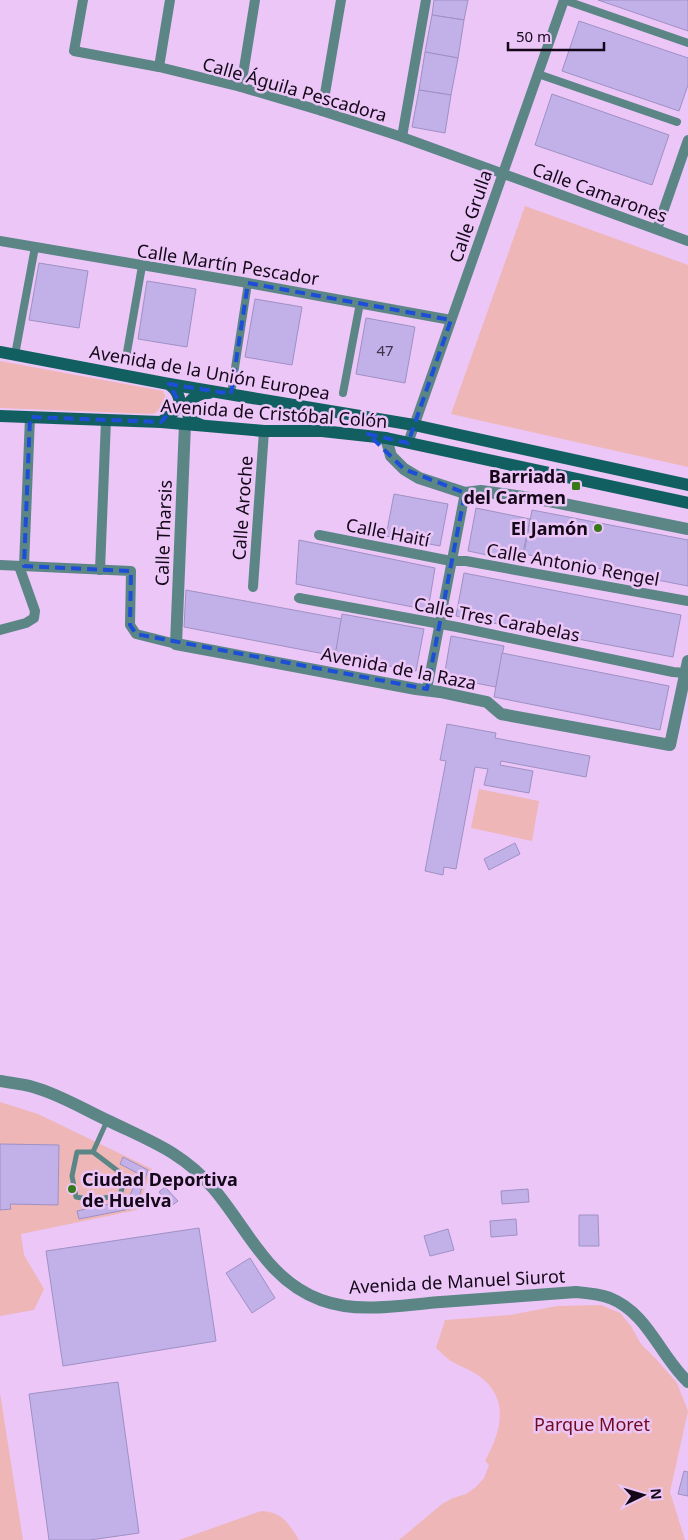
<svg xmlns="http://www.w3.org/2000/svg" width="688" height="1540" font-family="'Noto Sans',sans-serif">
	<rect width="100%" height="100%" fill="#ebc6f7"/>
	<g fill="#eeb6b7">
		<polygon points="525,206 688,265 688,467 451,414"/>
		<polygon points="0,361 163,391 169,404 153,414 0,408"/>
		<polygon points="479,789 539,801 532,841 471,828"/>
		<polygon points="0,1102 38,1114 152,1169 137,1210 21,1234 24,1255 44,1289 34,1310 0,1316"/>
		<path d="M 601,1305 L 620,1313 L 631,1326 L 641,1344 L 656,1359 L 677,1383 L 688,1411 L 670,1492 L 685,1540 L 399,1540 L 442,1504 L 453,1498 L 466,1494 L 476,1487 L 484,1478 L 489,1465 L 485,1461 C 501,1431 511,1399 478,1375 C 469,1369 459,1366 451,1361 C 446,1358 441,1352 436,1348 L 445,1320 L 510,1315 L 557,1306 Z"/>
		<polygon points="0,1393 23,1540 0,1540"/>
		<path d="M 261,1511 C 283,1512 288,1523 299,1540 L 179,1540 Z"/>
	</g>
	<g fill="#c1b1e8" stroke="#9f90c4">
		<polygon points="434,0 468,0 464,20 432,15"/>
		<polygon points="598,0 688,0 688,31"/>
		<polygon points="432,15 464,20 458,58 425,52"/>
		<polygon points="579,21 688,58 688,85 679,111 562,71"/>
		<polygon points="425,52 458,58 451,95 419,90"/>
		<polygon points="419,90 451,95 445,133 412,127"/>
		<polygon points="552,94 669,135 652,185 535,145"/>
		<polygon points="39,263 88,271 79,328 29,320"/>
		<polygon points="147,281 196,289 187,347 138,339"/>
		<polygon points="255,299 302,307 292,365 245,357"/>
		<polygon points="366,318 415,327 405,383 356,374"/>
		<polygon points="394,494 448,504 440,546 386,536"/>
		<polygon points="476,508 530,519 521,562 468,551"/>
		<polygon points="532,510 688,540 688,586 524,554"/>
		<polygon points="299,540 435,568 428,610 296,584"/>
		<polygon points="464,573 681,615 673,657 456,616"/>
		<polygon points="186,590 342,619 335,656 184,627"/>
		<polygon points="342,614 424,629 416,671 335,656"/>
		<polygon points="451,636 504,646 496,687 444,677"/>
		<polygon points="502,653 669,686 660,730 494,697"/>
		<polygon points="447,724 496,733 495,738 590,756 586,777 501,761 500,765 533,771 529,793 484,785 488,769 475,767 456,869 444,867 443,875 425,871 446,761 440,760"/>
		<polygon points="515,843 520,854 489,870 484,859"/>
		<polygon points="0,1144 59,1145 58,1205 10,1204 11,1209 0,1210"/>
		<polygon points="123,1157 148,1170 135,1208 79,1219 77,1211 128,1200 139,1174 120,1164"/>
		<polygon points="165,1187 178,1201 171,1206 159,1192"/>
		<polygon points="528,1189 529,1202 502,1204 501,1191"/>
		<polygon points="579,1215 598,1215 599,1246 579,1246"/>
		<polygon points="516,1219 517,1235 491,1237 490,1221"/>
		<polygon points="199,1228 216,1341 63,1366 46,1251"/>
		<polygon points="448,1229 454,1250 430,1256 424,1236"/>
		<polygon points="250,1258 275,1298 252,1313 226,1273"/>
		<polygon points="118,1382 139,1533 90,1540 49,1540 29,1394"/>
		<polygon points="684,1471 688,1472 688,1496 678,1494"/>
	</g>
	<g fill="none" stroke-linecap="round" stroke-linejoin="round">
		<polyline stroke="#5c8586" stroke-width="5" points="93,1152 77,1152 72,1176 76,1197 94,1200 120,1195 124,1182 118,1171 93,1152 107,1121"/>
		<g stroke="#5c8586" stroke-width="8">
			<polyline points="564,0 688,43"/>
			<polyline points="538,74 677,122"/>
			<polyline points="15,355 35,247"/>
			<polyline points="126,358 142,266"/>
			<polyline points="343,393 360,303"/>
			<polyline points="231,394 248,283"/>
		</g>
		<g stroke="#5c8586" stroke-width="10">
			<polyline points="83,0 74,51 159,67 241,87 322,111 402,137 688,241"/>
			<polyline points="159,67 170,0"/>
			<polyline points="241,87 255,0"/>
			<polyline points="322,111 341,0"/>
			<polyline points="402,137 426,0"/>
			<polyline points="657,229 688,140"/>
			<polyline points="0,241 248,283 451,320"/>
			<polyline points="408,443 564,0"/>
			<polyline points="319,535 451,561 466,561 688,601"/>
			<polyline points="0,565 131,571 130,625 136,634 176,644"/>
			<polyline points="24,566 30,417"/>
			<polyline points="100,570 106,420"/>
			<polyline points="253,587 264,431"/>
			<polyline points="299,598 457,627 673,672 685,673"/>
			<polyline points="0,630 26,623 34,618 35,611 19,566"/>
			<polyline points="427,689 465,493"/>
		</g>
		<g stroke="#5c8586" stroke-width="12">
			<polyline points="185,424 176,644 416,689 440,692 487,702 501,714 670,745 688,661"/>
			<polyline points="386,438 391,456 404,469 419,478 465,493 481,491 544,500 688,529"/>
			<path d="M 0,1081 C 11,1083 23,1084 33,1087 C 59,1094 85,1110 109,1121 C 150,1141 182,1152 213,1188 C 248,1229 267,1280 321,1300 C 359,1314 402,1305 441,1302 C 486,1299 531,1295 576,1292 C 588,1293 599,1294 610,1298 C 648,1313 660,1356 688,1382"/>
		</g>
		<g stroke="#125f61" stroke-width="12">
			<polyline points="0,352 169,384 414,425 688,485"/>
			<polyline points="0,416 161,422 264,431 322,431 386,438 688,503"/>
			<path d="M 161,422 C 178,411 188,400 169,384"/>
			<path d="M 201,425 C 199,424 193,422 191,419 C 179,405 196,393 209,393"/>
		</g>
	</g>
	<path fill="none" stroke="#1d4ed8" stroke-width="4" stroke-dasharray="10 6" stroke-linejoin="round" d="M 248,283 L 451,320 L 408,443 L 368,434 L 404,469 L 465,493 L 427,689 L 136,634 L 130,625 L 131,571 L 24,566 L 30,417 L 161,422 L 179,402 L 169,384 L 231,394 Z"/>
	<g fill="#377919" stroke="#ebc6f7" stroke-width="2">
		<rect x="571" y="481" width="10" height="10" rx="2.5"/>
		<circle cx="598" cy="528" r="5"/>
		<circle cx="72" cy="1189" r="5"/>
	</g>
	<g text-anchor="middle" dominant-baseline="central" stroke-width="5" stroke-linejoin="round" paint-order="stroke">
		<g font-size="15" fill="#3f324c">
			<text x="385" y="350">47</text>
		</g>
		<g font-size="18" fill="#140718" stroke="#ebc6f7">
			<text transform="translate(295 89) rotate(16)">Calle Águila Pescadora</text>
			<text transform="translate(600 192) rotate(20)">Calle Camarones</text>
			<text transform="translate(470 216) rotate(-71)">Calle Grulla</text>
			<text transform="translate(228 264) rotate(9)">Calle Martín Pescador</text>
			<text transform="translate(210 372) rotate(10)">Avenida de la Unión Europea</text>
			<text transform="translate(274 413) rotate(4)">Avenida de Cristóbal Colón</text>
			<text transform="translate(242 508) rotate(-86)">Calle Aroche</text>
			<text transform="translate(388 532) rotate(11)">Calle Haití</text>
			<text transform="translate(163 533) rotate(-88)">Calle Tharsis</text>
			<text transform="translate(573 564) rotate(10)">Calle Antonio Rengel</text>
			<text transform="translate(497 619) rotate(11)">Calle Tres Carabelas</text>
			<text transform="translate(399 668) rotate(11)">Avenida de la Raza</text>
			<text transform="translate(457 1281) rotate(-3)">Avenida de Manuel Siurot</text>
		</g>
		<g font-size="18" font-weight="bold" fill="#140718" stroke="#ebc6f7" text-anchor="end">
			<text x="566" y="476">Barriada<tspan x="566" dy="21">del Carmen</tspan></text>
			<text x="588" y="528">El Jamón</text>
			<text x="82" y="1179" text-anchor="start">Ciudad Deportiva<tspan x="82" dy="21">de Huelva</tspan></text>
		</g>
		<g font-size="18" fill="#700a1f" stroke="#ebc6f7">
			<text x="592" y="1424">Parque Moret</text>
		</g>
	</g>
	<g transform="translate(643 1495) rotate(85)" stroke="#ebc6f7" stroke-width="4" paint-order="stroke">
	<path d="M0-4L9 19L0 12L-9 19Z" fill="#140718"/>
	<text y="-8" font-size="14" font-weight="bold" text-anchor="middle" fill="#140718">N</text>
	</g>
	<path d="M508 42v8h96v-8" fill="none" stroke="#140718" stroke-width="2.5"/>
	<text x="516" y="42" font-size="15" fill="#140718" stroke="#ebc6f7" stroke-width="4" paint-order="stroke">50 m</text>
</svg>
